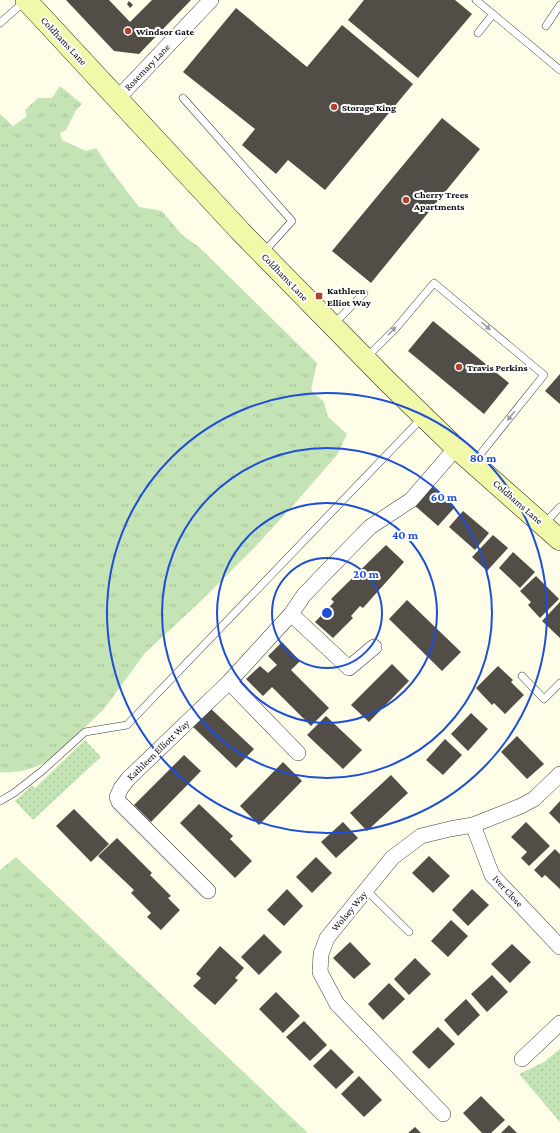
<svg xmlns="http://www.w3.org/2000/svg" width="560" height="1133" font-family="'Crimson Pro',serif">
	<defs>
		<pattern id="grass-tufts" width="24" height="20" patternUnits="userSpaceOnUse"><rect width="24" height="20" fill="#c4e4b6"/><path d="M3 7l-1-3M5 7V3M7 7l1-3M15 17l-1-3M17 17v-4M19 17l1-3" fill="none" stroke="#a7c29b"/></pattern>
		<pattern id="park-dots" width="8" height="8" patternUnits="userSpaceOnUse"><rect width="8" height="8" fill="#c4e4b6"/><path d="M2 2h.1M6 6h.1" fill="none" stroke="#a7c29b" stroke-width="1.8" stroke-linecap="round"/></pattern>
	</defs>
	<rect width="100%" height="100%" fill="#fdfde8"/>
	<g fill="url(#grass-tufts)">
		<path d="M 60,86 L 82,104 L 76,110 L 66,130 L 60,133 L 62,140 L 86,151 L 96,148 L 110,169 L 139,207 L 162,211 L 182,235 L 199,247 L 317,363 L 311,390 L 324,402 L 328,417 L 347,434 L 337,455 L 297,501 L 256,546 L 202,600 L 145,653 L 104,709 L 51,760 C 35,768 18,774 0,772 L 0,114 L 13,126 L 27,116 L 25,110 L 38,98 L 52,98 Z"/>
		<polygon points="16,857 308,1133 0,1133 0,870"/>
	</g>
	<g fill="url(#park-dots)">
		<polygon points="85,740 101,757 33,820 15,801 32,785 35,788"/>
		<polygon points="560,1049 560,1122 519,1074 544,1062"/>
	</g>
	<g fill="#524d47">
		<polygon points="66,0 109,0 130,22 152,0 191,0 139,54 114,51"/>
		<polygon points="364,0 455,0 472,14 418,78 348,20"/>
		<polygon points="129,1 133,5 130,8 127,4"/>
		<polygon points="236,8 307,67 342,25 413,84 325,190 288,160 276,174 242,145 255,129 183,72"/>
		<polygon points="442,118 480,149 371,283 332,251"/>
		<polygon points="433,321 509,383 484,414 408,351"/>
		<polygon points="560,374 560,404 545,391"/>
		<polygon points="430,485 455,507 438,526 413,504"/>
		<polygon points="463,511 489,533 475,550 449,527"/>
		<polygon points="493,535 508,548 487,571 472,557"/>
		<polygon points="386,545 404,562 363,608 360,606 351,616 353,618 333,638 315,622 334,602 331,599"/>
		<polygon points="513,552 535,572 520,588 499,568"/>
		<polygon points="536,576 559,599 540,618 528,605 531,602 520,591"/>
		<polygon points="407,600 461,652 442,671 389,619"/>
		<polygon points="560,602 560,638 542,621"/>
		<polygon points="282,642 300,661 291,670 329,708 311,726 272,687 263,696 246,679 260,666 268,673 277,665 268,656"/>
		<polygon points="392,664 409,681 369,722 351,705"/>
		<polygon points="498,666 513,680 511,682 524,695 505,714 494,703 492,705 476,688"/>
		<polygon points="209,707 254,749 236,768 191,725"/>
		<polygon points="471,713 488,729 468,751 451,734"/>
		<polygon points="326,716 362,750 343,769 307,735"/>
		<polygon points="517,736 544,764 527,779 501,752"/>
		<polygon points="445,739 462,755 443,775 426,760"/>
		<polygon points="184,755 201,771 151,822 134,805"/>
		<polygon points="283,762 302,781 259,825 240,806"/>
		<polygon points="391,775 408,793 367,831 350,813"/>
		<polygon points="560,801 560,824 549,813"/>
		<polygon points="199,804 233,836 230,839 252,861 235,878 180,823"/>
		<polygon points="74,809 109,844 91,862 56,826"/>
		<polygon points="343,822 358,838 336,858 321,842"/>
		<polygon points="526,822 550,846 529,866 521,858 527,852 511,837"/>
		<polygon points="117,838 152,873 150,875 171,896 168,898 180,910 161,930 147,917 151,913 131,893 134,890 98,856"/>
		<polygon points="555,849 560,854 560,889 545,875 542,878 534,870"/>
		<polygon points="429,856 450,876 433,893 412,873"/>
		<polygon points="316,857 332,873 312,893 296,877"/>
		<polygon points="287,889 303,906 284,926 267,910"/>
		<polygon points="472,889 489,905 468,926 452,910"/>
		<polygon points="451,920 468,936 448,957 431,941"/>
		<polygon points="264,934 282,952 259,975 241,957"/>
		<polygon points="350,942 371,964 354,979 333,958"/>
		<polygon points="512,944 531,962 510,983 491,964"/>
		<polygon points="220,946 244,968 235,978 238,980 215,1005 193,986 201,978 196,974"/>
		<polygon points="415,958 431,974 409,995 394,979"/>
		<polygon points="492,975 508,992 487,1012 471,994"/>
		<polygon points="389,983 405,999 383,1020 368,1004"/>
		<polygon points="276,992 300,1016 283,1033 259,1009"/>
		<polygon points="466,999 480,1015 458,1036 444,1020"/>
		<polygon points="304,1021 327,1045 310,1061 286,1037"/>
		<polygon points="438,1027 455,1044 429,1069 412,1052"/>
		<polygon points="331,1049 354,1072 336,1089 313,1066"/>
		<polygon points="359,1076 382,1100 364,1117 341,1094"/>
		<polygon points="481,1096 505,1120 491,1133 482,1133 463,1113"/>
		<polygon points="509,1125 517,1133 501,1133"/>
		<polygon points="415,1127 421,1133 408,1133"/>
	</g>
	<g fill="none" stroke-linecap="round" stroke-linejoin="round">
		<g stroke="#3d3d3d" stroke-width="8">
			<g id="lane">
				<polyline points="476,0 560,70"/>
				<polyline points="0,23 25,1"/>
				<polyline points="546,26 560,5"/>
				<polyline points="478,33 493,14"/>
				<polyline points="183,98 292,221 264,252"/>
				<polyline points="334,324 364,293"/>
				<polyline points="367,357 396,328 434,283 544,375 474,462"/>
				<polyline points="544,524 560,507"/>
				<polyline points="522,676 544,699 560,683"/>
				<polyline points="0,801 14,793 42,771 85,732 127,725 422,418"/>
				<polyline points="366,890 409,932"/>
			</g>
		</g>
		<g stroke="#3d3d3d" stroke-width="16">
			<g id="street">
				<polyline points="117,99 211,0"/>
				<polyline points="291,614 349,668 374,647"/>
				<polyline points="229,682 298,753"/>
				<polyline points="473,825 492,875 560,947"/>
				<polyline points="208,891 119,802 117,797 121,788 128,779 229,682 291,614 304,595 329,569 370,527 411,500 456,448"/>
				<polyline points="522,1059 560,1023"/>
				<polyline points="443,1114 337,1004 320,972 321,954 327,938 392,858 421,836 450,829 473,825 521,806 534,799 560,774"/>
			</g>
		</g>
		<g stroke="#2c2c2c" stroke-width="22">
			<polyline id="secondary" points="26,0 241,232 387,381 456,448 560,540"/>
		</g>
		<use href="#lane" stroke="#fff" stroke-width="7"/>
		<use href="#street" stroke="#fff" stroke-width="15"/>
		<use href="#secondary" stroke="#f1f9a8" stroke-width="21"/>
	</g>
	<defs><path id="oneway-solid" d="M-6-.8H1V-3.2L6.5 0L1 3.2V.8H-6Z"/></defs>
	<g fill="#9d9d9d">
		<use href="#oneway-solid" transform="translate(486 326) rotate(40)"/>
		<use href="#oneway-solid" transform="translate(392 331) rotate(-46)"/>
		<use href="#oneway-solid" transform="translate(511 416) rotate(129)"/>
	</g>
	<g fill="none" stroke="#1d4ed8" stroke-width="2">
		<circle cx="327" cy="613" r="55"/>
		<circle cx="327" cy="613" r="110"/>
		<circle cx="327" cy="613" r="165"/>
		<circle cx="327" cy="613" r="220"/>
	</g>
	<g fill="#ae422d" stroke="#fff" stroke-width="1.5">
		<circle cx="128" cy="31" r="4"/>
		<circle cx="334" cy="107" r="4"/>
		<circle cx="406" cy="200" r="4"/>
		<rect x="315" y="292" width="8" height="8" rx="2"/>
		<circle cx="459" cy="367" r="4"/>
	</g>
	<g text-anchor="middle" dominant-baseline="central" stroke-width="4" stroke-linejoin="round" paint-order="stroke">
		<g font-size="10" font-weight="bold" fill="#0a0a0a" stroke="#fff" text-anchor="start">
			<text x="136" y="31">Windsor Gate</text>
			<text x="342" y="107">Storage King</text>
			<text x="414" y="194">Cherry Trees<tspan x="414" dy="12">Apartments</tspan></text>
			<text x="327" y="290">Kathleen<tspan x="327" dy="12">Elliot Way</tspan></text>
			<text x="467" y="367">Travis Perkins</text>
		</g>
		<g font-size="10" fill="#0a0a0a" stroke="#fff">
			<text transform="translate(64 41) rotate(47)">Coldhams Lane</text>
			<text transform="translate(147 67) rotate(-46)">Rosemary Lane</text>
			<text transform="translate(285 277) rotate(46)">Coldhams Lane</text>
			<text transform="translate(518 502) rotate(41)">Coldhams Lane</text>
			<text transform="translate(158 750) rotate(-44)">Kathleen Elliott Way</text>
			<text transform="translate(508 891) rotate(47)">Iver Close</text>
			<text transform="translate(349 911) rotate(-50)">Wolsey Way</text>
		</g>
	</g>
	<circle cx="327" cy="613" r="6" fill="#1d4ed8" stroke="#fff" stroke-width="2"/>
	<g font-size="12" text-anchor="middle" font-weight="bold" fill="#1d4ed8" stroke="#fff" stroke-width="4" stroke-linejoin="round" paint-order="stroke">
		<text x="483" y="462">80 m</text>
		<text x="444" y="501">60 m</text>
		<text x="405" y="539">40 m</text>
		<text x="366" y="578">20 m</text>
	</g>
</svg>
